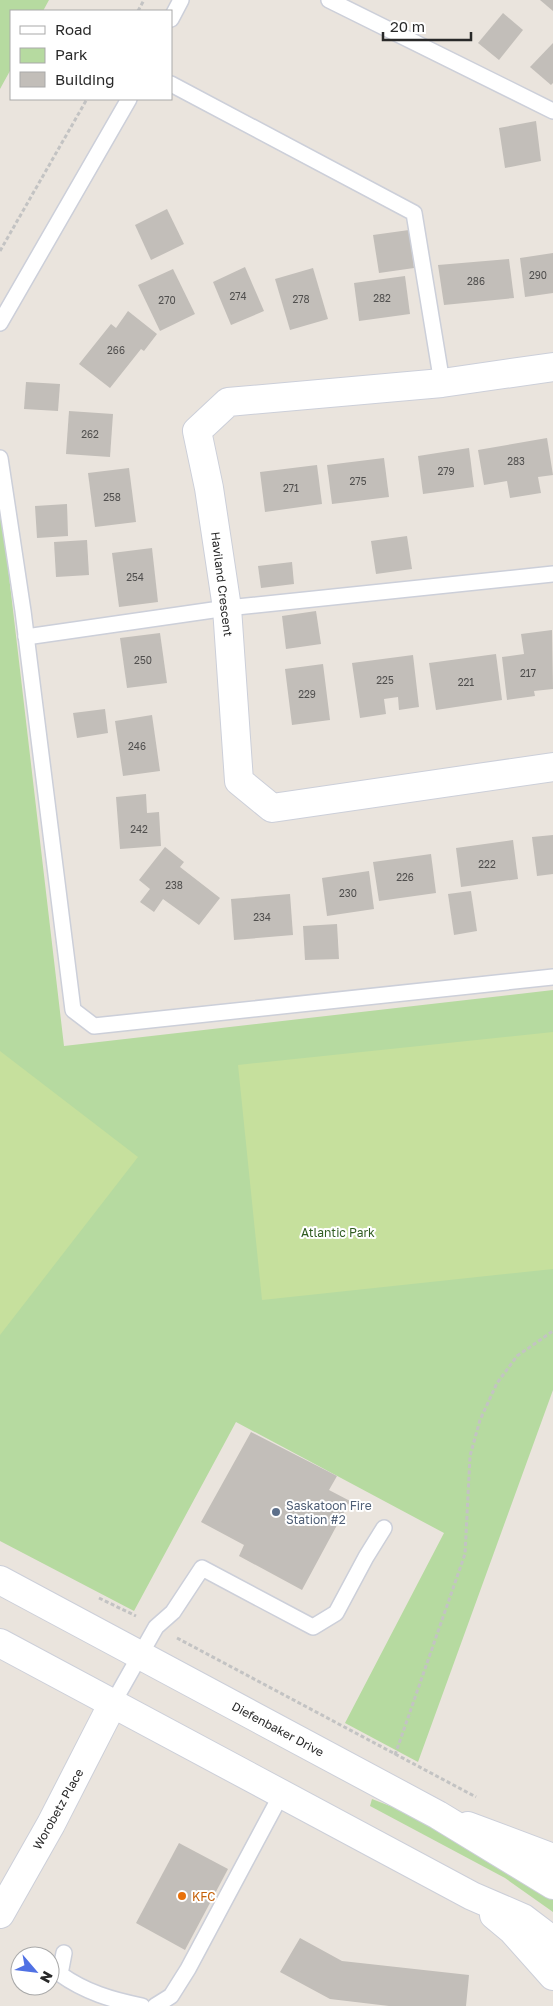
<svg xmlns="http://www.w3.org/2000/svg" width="553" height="2006" font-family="'Golos Text',sans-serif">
	<rect width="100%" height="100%" fill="#eae4dd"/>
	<g fill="#b6daa0">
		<polygon points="0,0 49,0 43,11 11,11 11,69 0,89"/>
		<polygon points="0,499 64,1046 553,990 553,1390 418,1762 345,1723 444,1533 236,1422 134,1611 0,1541"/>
		<polygon points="372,1799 408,1813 553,1896 553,1912 505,1878 370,1806"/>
	</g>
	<g fill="#c6e09d">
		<polygon points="553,1032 553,1269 262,1300 238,1065"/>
		<polygon points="0,1051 138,1157 0,1335"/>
	</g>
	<g fill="#c2beb9">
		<polygon points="540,0 553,0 553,11"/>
		<polygon points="503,13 523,30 499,60 478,43"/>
		<polygon points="553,43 553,83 551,85 530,67"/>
		<polygon points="536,121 541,161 505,168 499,128"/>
		<polygon points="167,209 184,244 151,260 135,225"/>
		<polygon points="409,230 414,268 379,273 373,235"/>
		<polygon points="553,253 553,293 525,297 520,258"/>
		<polygon points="509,259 514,298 444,305 438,265"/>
		<polygon points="245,267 264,311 231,325 213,282"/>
		<polygon points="313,268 328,319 290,330 275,279"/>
		<polygon points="173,269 195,314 160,331 138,285"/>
		<polygon points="405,276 410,314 359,321 354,283"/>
		<polygon points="128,311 157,334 144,351 141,349 110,388 79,364 111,324 116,328"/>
		<polygon points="26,382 60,384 58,411 24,409"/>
		<polygon points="69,411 113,414 110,457 66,454"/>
		<polygon points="547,438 553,475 538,477 541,493 510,498 507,481 484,485 478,450"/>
		<polygon points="469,448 474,487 423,494 418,456"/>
		<polygon points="384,458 389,497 332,504 327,465"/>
		<polygon points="317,465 322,504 265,512 260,472"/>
		<polygon points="129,468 136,522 95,527 88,473"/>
		<polygon points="67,504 68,536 37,538 35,506"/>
		<polygon points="407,536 412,569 376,574 371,541"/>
		<polygon points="87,540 89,575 56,577 54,542"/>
		<polygon points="152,548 158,602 119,607 112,553"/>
		<polygon points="292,562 294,584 261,588 258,566"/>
		<polygon points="316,611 321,644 286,649 282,616"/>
		<polygon points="552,630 553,689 534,691 535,696 507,700 502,657 524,654 521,634"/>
		<polygon points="160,633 167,683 127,688 120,638"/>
		<polygon points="496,654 502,700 436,710 429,663"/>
		<polygon points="413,655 419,707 399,710 398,697 384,699 386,714 360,718 352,663"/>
		<polygon points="323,664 330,720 292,725 285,669"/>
		<polygon points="105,709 108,733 77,738 73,713"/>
		<polygon points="152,715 160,771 123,776 115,721"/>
		<polygon points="146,794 147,813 159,812 161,846 120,849 116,797"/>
		<polygon points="553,835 553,874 537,876 532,837"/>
		<polygon points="513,840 518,879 461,887 456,848"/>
		<polygon points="165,847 184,862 180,867 220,898 199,925 163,899 154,912 140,902 150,889 139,880"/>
		<polygon points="431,854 436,893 379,901 373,862"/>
		<polygon points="369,871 374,909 327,916 322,878"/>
		<polygon points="471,891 477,931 454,935 448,894"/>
		<polygon points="290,894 293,935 234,940 231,899"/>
		<polygon points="337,924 339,959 305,960 303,926"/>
		<polygon points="251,1432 337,1476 329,1490 350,1501 302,1590 239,1556 244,1545 201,1522"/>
		<polygon points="179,1843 228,1869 185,1950 136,1923"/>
		<polygon points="300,1938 342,1961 469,1975 466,2006 389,2006 330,1999 280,1972"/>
	</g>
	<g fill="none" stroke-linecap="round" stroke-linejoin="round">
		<g stroke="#cccfd9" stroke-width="18">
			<g id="service">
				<polyline points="329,0 553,111"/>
				<polyline points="171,19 181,0"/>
				<polyline points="171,84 414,213 442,383"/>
				<polyline points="0,323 129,99"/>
				<polyline points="0,458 23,611 73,1010 94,1026 553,977"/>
				<polyline points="26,637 227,608 553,574"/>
				<polyline points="113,1703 156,1627 173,1612 202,1568 313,1627 336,1613 366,1557 384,1528"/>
				<path d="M 64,1953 L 60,1974 C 85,1992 112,2000 142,2006"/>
				<polyline points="155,2006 171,1996 188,1969 282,1793"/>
			</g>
		</g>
		<g stroke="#cccfd9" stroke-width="30">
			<g id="minor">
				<polyline points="553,367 442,383 228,402 197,431 209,488 227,608 239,781 272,808 553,767"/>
				<polyline points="0,1914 51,1824 113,1703"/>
			</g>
		</g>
		<g stroke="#cccfd9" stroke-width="30">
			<polyline id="tertiary" points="468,1826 553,1858"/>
		</g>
		<g stroke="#cccfd9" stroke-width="30">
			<g id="secondary">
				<polyline points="0,1580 438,1815 553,1885"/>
				<polyline points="0,1643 472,1896 523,1918 553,1941"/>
				<polyline points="494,1915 512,1930 553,1976"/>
			</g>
		</g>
		<g stroke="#c3c3c3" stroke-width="3" stroke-dasharray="4 2.5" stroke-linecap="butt">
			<polyline points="138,11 144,0"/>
			<polyline points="0,251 87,99"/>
			<polyline points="99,1598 136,1616"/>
			<polyline points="177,1638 476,1797"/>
			<polyline points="395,1755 465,1554 470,1456 480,1420 497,1383 517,1356 553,1331"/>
		</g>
		<use href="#service" stroke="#fff" stroke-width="15"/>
		<use href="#minor" stroke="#fff" stroke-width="28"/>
		<use href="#tertiary" stroke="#fff" stroke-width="28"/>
		<use href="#secondary" stroke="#fff" stroke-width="28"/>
	</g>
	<circle fill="#5c6f8a" stroke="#fff" stroke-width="2" cx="276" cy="1512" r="5"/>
	<circle fill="#e8710a" stroke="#fff" stroke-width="2" cx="182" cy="1896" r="5"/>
	<g text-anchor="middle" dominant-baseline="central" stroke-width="4" stroke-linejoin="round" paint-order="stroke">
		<g font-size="10" fill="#4f4e4d">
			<text x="538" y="275">290</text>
			<text x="476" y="281">286</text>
			<text x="238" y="296">274</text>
			<text x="382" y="298">282</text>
			<text x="301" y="299">278</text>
			<text x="167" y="300">270</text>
			<text x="116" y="350">266</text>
			<text x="90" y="434">262</text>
			<text x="516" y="461">283</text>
			<text x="446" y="471">279</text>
			<text x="358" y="481">275</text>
			<text x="291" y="488">271</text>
			<text x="112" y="497">258</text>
			<text x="135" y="577">254</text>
			<text x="143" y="660">250</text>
			<text x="528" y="673">217</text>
			<text x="385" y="680">225</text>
			<text x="466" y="682">221</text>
			<text x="307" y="694">229</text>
			<text x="137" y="746">246</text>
			<text x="139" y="829">242</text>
			<text x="487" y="864">222</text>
			<text x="405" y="877">226</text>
			<text x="174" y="885">238</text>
			<text x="348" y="893">230</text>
			<text x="262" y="917">234</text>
		</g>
		<g font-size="12" fill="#292929" stroke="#fff">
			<text transform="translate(222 584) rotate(83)">Haviland Crescent</text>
			<text transform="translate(278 1729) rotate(28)">Diefenbaker Drive</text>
			<text transform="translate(58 1809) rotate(-61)">Worobetz Place</text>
		</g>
		<g font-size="12" fill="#315d22" stroke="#fff">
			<text x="338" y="1232">Atlantic Park</text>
		</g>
		<g font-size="12" fill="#4e5e75" stroke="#fff" text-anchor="start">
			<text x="286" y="1505">Saskatoon Fire<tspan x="286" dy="14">Station #2</tspan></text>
		</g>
		<g font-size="12" fill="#c56008" stroke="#fff" text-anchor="start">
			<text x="192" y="1896">KFC</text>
		</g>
	</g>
	<rect x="10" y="10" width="162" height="90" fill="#ffffff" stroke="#a9a9a9"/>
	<rect x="20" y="26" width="25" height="8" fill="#ffffff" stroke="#a9a9a9"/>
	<text x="55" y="35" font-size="15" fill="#292929">Road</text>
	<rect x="20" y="48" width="25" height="15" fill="#b6daa0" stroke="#a9a9a9"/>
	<text x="55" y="60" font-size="15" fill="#292929">Park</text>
	<rect x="20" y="72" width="25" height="15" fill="#c2beb9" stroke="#a9a9a9"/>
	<text x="55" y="85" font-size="15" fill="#292929">Building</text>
	<g transform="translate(35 1971) rotate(118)"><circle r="24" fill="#ffffff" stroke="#a9a9a9"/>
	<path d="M0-4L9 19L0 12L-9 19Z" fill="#5071e4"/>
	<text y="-8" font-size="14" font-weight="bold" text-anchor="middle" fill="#292929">N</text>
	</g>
	<path d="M383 32v8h88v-8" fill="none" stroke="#292929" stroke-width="2.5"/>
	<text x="390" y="32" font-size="15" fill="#292929" stroke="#ffffff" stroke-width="4" paint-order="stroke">20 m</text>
</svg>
